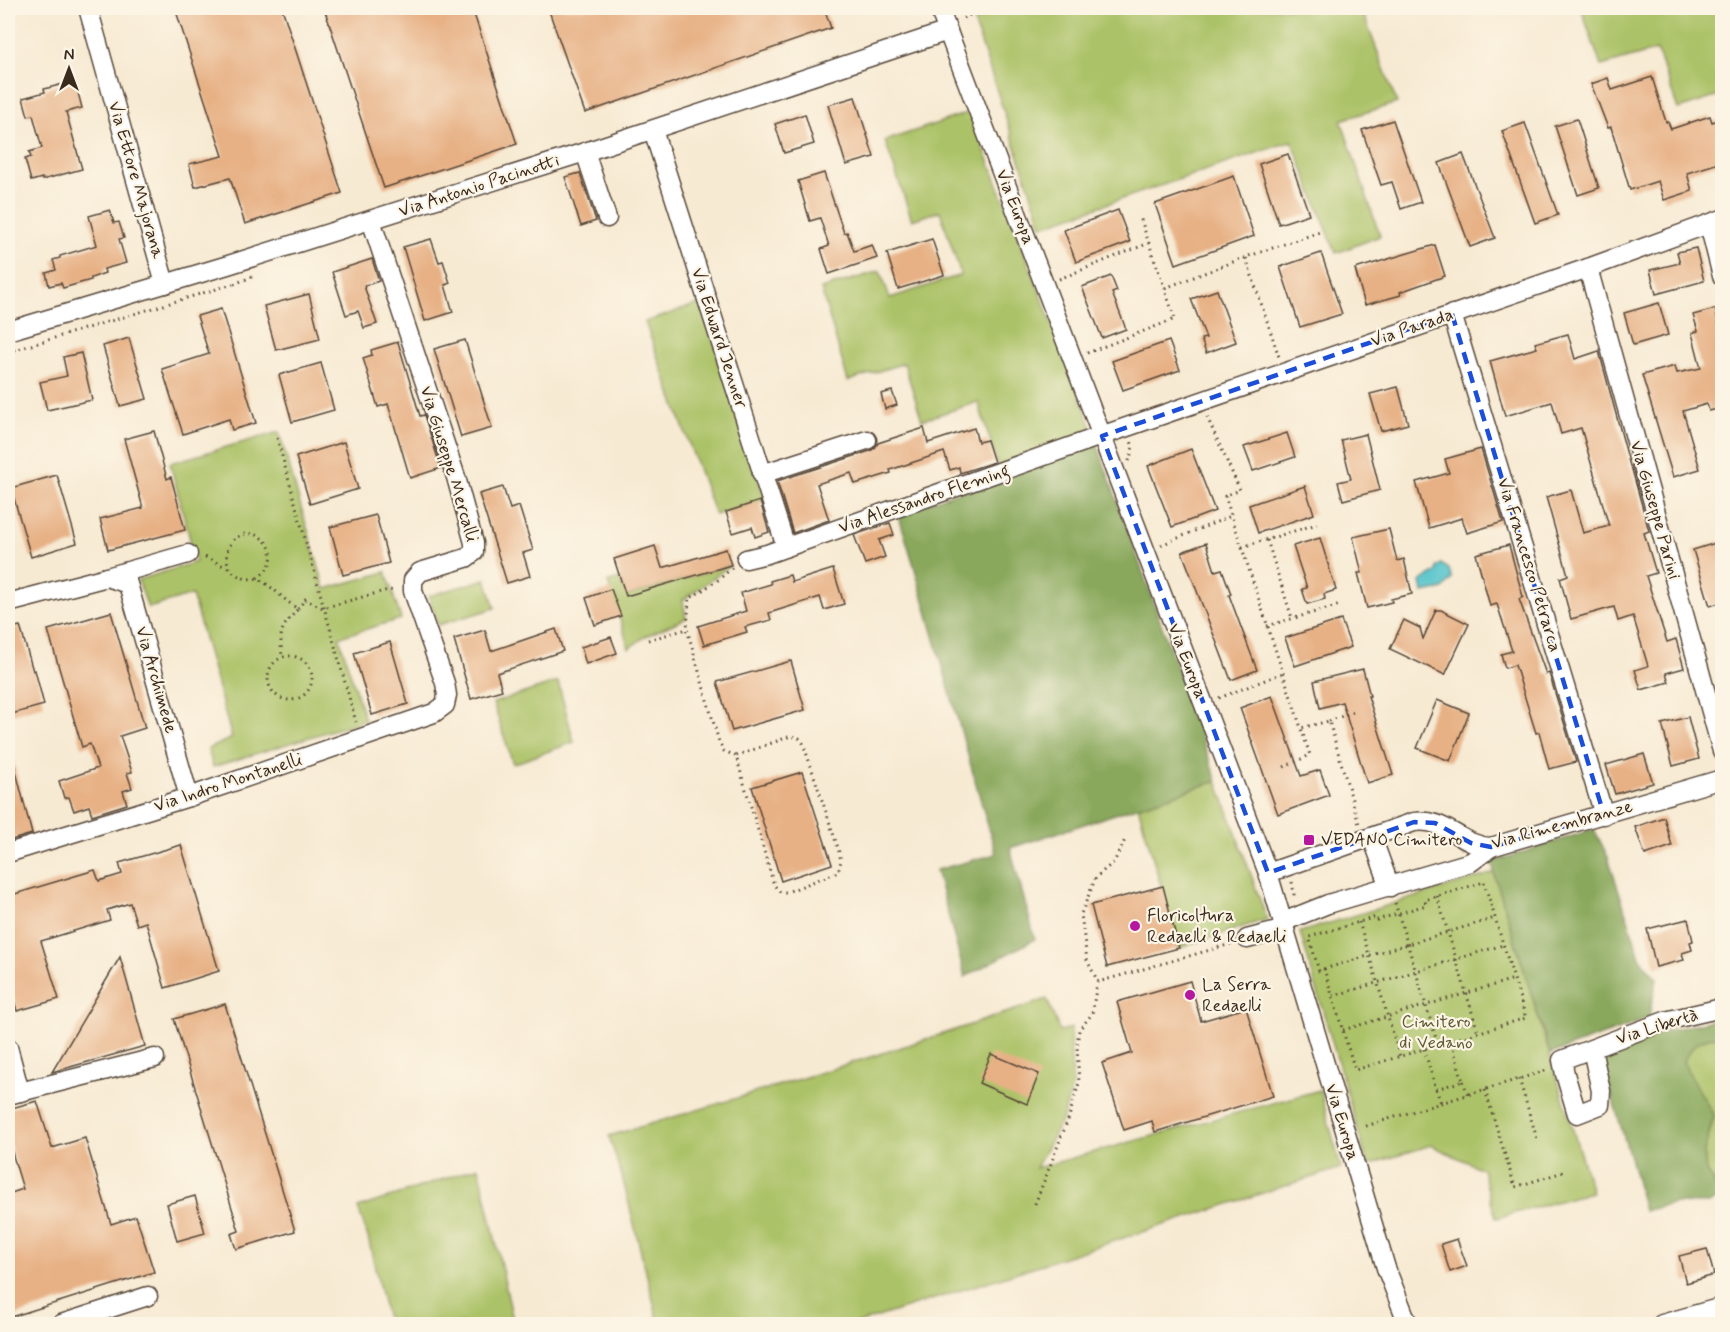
<svg xmlns="http://www.w3.org/2000/svg" width="1730" height="1332" font-family="Mynerve,sans-serif">
	<rect width="100%" height="100%" fill="#fcf5e5"/>
	<filter id="ink" filterUnits="userSpaceOnUse"><feTurbulence type="fractalNoise" baseFrequency=".0167" numOctaves="2"/><feDisplacementMap in="SourceGraphic" scale="12" xChannelSelector="R" yChannelSelector="G"/><feConvolveMatrix kernelMatrix="1 2 1 2 8 2 1 2 1" color-interpolation-filters="sRGB"/></filter>
	<filter id="wash" filterUnits="userSpaceOnUse"><feTurbulence type="fractalNoise" baseFrequency=".008" numOctaves="4" result="noise"/><feDisplacementMap in="SourceGraphic" scale="24" xChannelSelector="R" yChannelSelector="G"/><feGaussianBlur stdDeviation="1.35" result="paint"/><feColorMatrix in="noise" values="0 0 0 0 0 0 0 0 0 0 0 0 0 0 0 0 0 1.4 0 .05"/><feComposite in="paint" operator="in"/></filter>
	<g filter="url(#wash)">
		<rect width="100%" height="100%" fill="#f7ead3"/>
		<g fill="#acc267" stroke="#747642" stroke-width="1.5">
			<polygon points="1003,8 1361,8 1397,103 1341,120 1380,236 1336,253 1292,141 1042,226 974,22"/>
			<polygon points="1581,8 1722,8 1722,39 1718,40 1722,53 1722,95 1678,109 1657,50 1601,66"/>
			<polygon points="970,112 1094,433 998,465 978,402 922,420 904,363 848,381 821,289 880,271 890,298 961,275 940,211 912,220 885,141"/>
			<polygon points="701,303 765,500 715,515 645,322"/>
			<polygon points="279,432 325,589 386,572 401,619 339,637 365,720 213,767 208,749 232,738 192,595 148,608 138,580 196,562 170,463"/>
			<polygon points="731,565 683,600 686,618 646,636 629,648 608,582 620,579 627,596"/>
			<polygon points="486,579 495,608 438,625 429,596"/>
			<polygon points="558,682 574,742 513,764 493,703"/>
			<polygon points="1217,781 1267,919 1179,948 1138,806"/>
			<polygon points="1494,873 1592,1192 1496,1218 1482,1169 1431,1145 1368,1165 1300,932"/>
			<path d="M 1047,999 L 1060,1032 L 1071,1028 L 1070,1048 L 1073,1084 L 1063,1118 L 1036,1168 L 1320,1090 L 1341,1168 L 856,1324 L 659,1324 L 623,1180 L 609,1136 C 756,1093 903,1049 1047,999 Z"/>
			<path d="M 1722,1035 L 1722,1194 L 1706,1172 L 1704,1151 L 1714,1116 L 1682,1062 C 1693,1043 1701,1038 1722,1035 Z"/>
			<polygon points="479,1167 514,1324 388,1324 368,1237 358,1208"/>
		</g>
		<g fill="#89a85c" stroke="#62693d" stroke-width="1.5">
			<polygon points="1097,444 1217,781 1010,848 1035,939 965,977 936,870 996,854 915,569 898,513"/>
			<polygon points="1594,829 1608,857 1641,960 1657,979 1649,1016 1634,1024 1550,1054 1494,873 1493,862"/>
			<path d="M 1722,1018 L 1722,1035 C 1701,1038 1693,1043 1683,1062 L 1714,1116 L 1704,1151 L 1706,1172 L 1722,1195 L 1709,1204 L 1675,1203 L 1644,1211 L 1632,1164 L 1599,1053 L 1674,1029 Z"/>
		</g>
		<polygon fill="#57c5cc" stroke="#497875" stroke-width="1.5" points="1441,564 1449,569 1452,579 1443,589 1423,593 1421,581 1437,572 1437,567"/>
		<g id="blocks">
			<g fill="#e7b185">
				<polygon points="175,8 282,8 342,193 245,224 230,178 195,187 189,164 223,156"/>
				<polygon points="324,8 472,8 517,144 384,188"/>
				<polygon points="548,8 824,8 831,28 585,113"/>
				<polygon points="1652,77 1666,122 1668,122 1671,129 1710,116 1712,122 1722,119 1722,162 1687,173 1692,191 1664,200 1658,181 1630,190 1611,127 1608,128 1591,84 1608,78 1612,90"/>
				<polygon points="75,81 82,108 66,112 82,169 42,180 42,178 31,181 25,159 31,157 29,152 42,148 33,115 28,116 23,98 45,92 44,89"/>
				<polygon points="855,97 874,157 846,165 828,105"/>
				<polygon points="805,114 814,144 784,153 775,124"/>
				<polygon points="1577,119 1599,188 1578,195 1555,126"/>
				<polygon points="1393,120 1421,202 1401,209 1392,182 1381,185 1362,130"/>
				<polygon points="1525,123 1558,215 1535,223 1502,131"/>
				<polygon points="1288,154 1309,214 1279,224 1259,164"/>
				<polygon points="1463,154 1495,238 1470,247 1439,163"/>
				<polygon points="580,173 596,221 581,226 565,177"/>
				<polygon points="824,173 844,233 847,232 854,251 872,245 877,258 829,274 821,249 829,246 820,218 810,221 798,181"/>
				<polygon points="1234,176 1254,236 1176,264 1155,204"/>
				<polygon points="110,210 114,223 119,222 124,238 119,239 126,263 104,269 105,273 91,278 91,280 63,288 61,283 49,286 46,273 56,270 53,260 60,258 60,256 97,245 89,216"/>
				<polygon points="1118,210 1130,242 1076,262 1064,230"/>
				<polygon points="431,239 439,262 443,261 450,283 445,285 453,312 425,321 403,247"/>
				<polygon points="932,239 944,275 898,289 887,253"/>
				<polygon points="1435,245 1445,276 1400,292 1401,295 1365,305 1355,269"/>
				<polygon points="1696,248 1704,281 1656,294 1650,270 1680,263 1677,252"/>
				<polygon points="1321,253 1342,314 1300,327 1280,267"/>
				<polygon points="372,259 379,281 364,286 377,324 364,328 358,311 346,315 332,272"/>
				<polygon points="1111,276 1117,291 1112,293 1126,329 1102,338 1082,287"/>
				<polygon points="1217,290 1236,342 1206,353 1201,339 1206,338 1191,299"/>
				<polygon points="309,294 320,339 276,350 264,306"/>
				<polygon points="1659,303 1668,335 1633,345 1624,313"/>
				<polygon points="221,309 256,423 232,430 229,419 183,434 162,369 209,354 197,316"/>
				<polygon points="1715,309 1722,336 1722,408 1709,411 1707,404 1683,411 1700,469 1673,477 1642,375 1675,366 1677,373 1701,368 1692,333 1698,331 1693,315"/>
				<polygon points="1568,334 1575,359 1599,351 1630,466 1631,466 1649,531 1644,533 1656,573 1646,576 1667,642 1676,639 1684,668 1666,673 1669,682 1641,690 1635,670 1648,666 1633,616 1618,621 1614,607 1571,619 1560,578 1568,575 1546,497 1571,490 1583,533 1609,526 1581,428 1561,434 1552,402 1505,416 1490,361 1537,348 1535,343"/>
				<polygon points="129,338 147,399 120,406 103,346"/>
				<polygon points="465,340 492,428 461,437 434,349"/>
				<polygon points="1169,341 1180,370 1123,390 1112,361"/>
				<polygon points="398,342 420,416 424,415 441,468 410,478 388,404 378,407 363,358 372,355 371,350"/>
				<polygon points="81,353 92,400 47,410 40,382 67,376 63,357"/>
				<polygon points="321,363 334,410 292,422 279,375"/>
				<polygon points="1398,387 1408,424 1381,431 1370,394"/>
				<polygon points="892,391 897,405 885,409 881,394"/>
				<polygon points="924,428 928,443 974,428 978,442 987,440 994,462 960,473 959,467 950,470 944,452 890,470 891,473 855,484 851,473 817,484 829,520 793,533 777,481 870,451 875,448 878,443"/>
				<polygon points="154,431 167,479 171,477 185,530 108,550 100,519 143,508 124,439"/>
				<polygon points="1287,433 1295,457 1253,471 1244,447"/>
				<polygon points="1366,434 1380,490 1343,500 1338,482 1351,479 1341,440"/>
				<polygon points="344,442 358,489 310,504 296,457"/>
				<polygon points="1191,449 1215,511 1172,527 1148,466"/>
				<polygon points="1481,449 1503,522 1467,533 1462,518 1429,528 1416,482 1449,473 1445,459"/>
				<polygon points="57,475 77,543 31,557 11,488"/>
				<polygon points="1305,486 1314,514 1258,533 1249,505"/>
				<polygon points="503,487 510,509 519,506 533,550 523,553 530,576 507,583 479,494"/>
				<polygon points="760,501 769,532 755,537 752,527 733,533 726,512"/>
				<polygon points="376,515 389,563 343,575 330,527"/>
				<polygon points="890,523 894,535 879,540 885,557 865,564 854,535"/>
				<polygon points="1389,529 1397,561 1404,559 1412,594 1391,599 1392,602 1367,608 1358,573 1362,573 1353,537"/>
				<polygon points="1320,538 1336,590 1324,594 1325,599 1307,604 1302,589 1307,588 1293,546"/>
				<polygon points="1722,541 1722,602 1710,606 1693,550"/>
				<polygon points="1206,543 1215,571 1222,569 1231,594 1229,595 1257,670 1231,680 1182,552"/>
				<polygon points="1509,545 1523,597 1519,599 1546,674 1549,673 1576,762 1549,769 1539,732 1536,733 1515,665 1505,668 1501,654 1512,651 1497,604 1490,606 1476,554"/>
				<polygon points="655,546 662,568 726,549 731,565 626,596 614,559"/>
				<polygon points="833,569 844,604 824,610 820,597 769,613 771,620 745,627 747,632 704,645 698,626 746,611 741,593 771,584 770,581 790,575 792,582"/>
				<polygon points="611,589 621,616 595,625 586,598"/>
				<polygon points="1436,610 1441,610 1469,624 1445,675 1390,649 1404,620 1420,628 1423,639"/>
				<polygon points="111,612 145,728 120,736 132,772 127,773 132,788 123,791 127,804 92,815 89,806 74,811 69,797 64,798 59,781 98,768 90,744 82,747 48,630"/>
				<polygon points="1341,620 1351,647 1295,666 1285,638"/>
				<polygon points="20,626 33,671 35,670 44,705 8,715 8,629"/>
				<polygon points="556,629 563,651 497,673 502,690 471,699 454,639 485,630 491,651"/>
				<polygon points="611,637 617,653 586,664 581,647"/>
				<polygon points="390,642 408,704 372,715 354,653"/>
				<polygon points="791,661 805,710 732,731 717,682"/>
				<polygon points="1363,669 1370,696 1368,696 1393,775 1367,783 1342,702 1320,708 1314,681"/>
				<polygon points="1272,696 1301,776 1320,770 1329,795 1278,814 1240,708"/>
				<polygon points="1437,700 1469,713 1450,761 1417,748"/>
				<polygon points="1688,717 1699,759 1673,766 1662,724"/>
				<polygon points="1644,754 1653,783 1615,794 1606,765"/>
				<polygon points="8,756 12,756 32,834 8,841"/>
				<polygon points="802,772 832,864 781,881 752,787"/>
				<polygon points="1664,817 1672,846 1645,855 1635,827"/>
				<polygon points="181,845 219,971 165,988 146,922 137,925 130,903 107,910 110,920 41,941 59,999 17,1011 8,979 8,896 95,870 99,881 122,874 119,863"/>
				<polygon points="1163,886 1179,948 1107,967 1091,905"/>
				<polygon points="1688,919 1693,941 1690,942 1692,950 1682,953 1684,960 1656,967 1647,929"/>
				<polygon points="120,957 145,1046 52,1072"/>
				<polygon points="1190,981 1201,1021 1246,1008 1273,1096 1155,1132 1152,1121 1124,1130 1102,1063 1132,1053 1117,1002"/>
				<polygon points="225,1004 295,1231 236,1249 231,1234 239,1231 174,1019"/>
				<polygon points="991,1054 1039,1074 1027,1104 979,1083"/>
				<polygon points="37,1101 52,1148 85,1138 111,1224 136,1216 154,1272 8,1318 8,1194 23,1189 8,1139 8,1109"/>
				<polygon points="195,1196 205,1233 177,1241 167,1204"/>
				<polygon points="1457,1239 1467,1266 1450,1272 1441,1244"/>
				<polygon points="1707,1249 1714,1275 1686,1283 1679,1256"/>
			</g>
		</g>
	</g>
	<g filter="url(#ink)">
		<use href="#blocks" fill-opacity="0" stroke="#574739" stroke-width="1.5"/>
		<g fill="none" stroke-linecap="round" stroke-linejoin="round">
			<g stroke="#574739" stroke-width="21">
				<g id="minor">
					<polyline points="88,8 165,284"/>
					<polyline points="939,8 1268,873 1386,1268 1408,1324"/>
					<polyline points="653,130 786,547"/>
					<polyline points="585,152 607,218"/>
					<polyline points="1709,224 1722,276"/>
					<polyline points="1588,268 1722,751"/>
					<polyline points="1452,314 1604,815"/>
					<polyline points="8,331 228,265 585,152 948,31"/>
					<polyline points="762,474 867,440"/>
					<polyline points="746,559 767,554 1095,438 1588,268 1722,219"/>
					<polyline points="107,577 188,554"/>
					<polyline points="8,603 107,577 128,584 189,797"/>
					<polyline points="1372,837 1390,887"/>
					<polyline points="8,853 189,797 434,713 445,705 447,695 445,683 413,591 413,580 420,572 466,558 474,552 474,543 456,477 371,220"/>
					<path d="M 1268,873 L 1414,822 C 1446,817 1460,846 1491,847 L 1722,779"/>
					<polyline points="1283,922 1328,904 1471,862 1491,847"/>
					<polyline points="1247,939 1285,929"/>
					<polyline points="8,1047 20,1092"/>
					<polyline points="1592,1049 1601,1091 1600,1105 1577,1114 1565,1074 1562,1060 1665,1021 1722,1008"/>
					<polyline points="8,1095 155,1058"/>
					<polyline points="61,1324 148,1296"/>
					<polyline points="1662,1324 1722,1307"/>
				</g>
			</g>
			<g stroke="#574739" stroke-width="3" stroke-dasharray="1.5 4.5" stroke-linecap="butt">
				<polyline points="963,18 985,8"/>
				<polyline points="1246,258 1279,357"/>
				<polyline points="1059,279 1149,243"/>
				<polyline points="234,284 254,276"/>
				<polyline points="1165,288 1246,257 1320,232"/>
				<polyline points="8,352 233,284"/>
				<polyline points="1087,353 1175,319 1140,217"/>
				<polyline points="1207,417 1240,490 1225,496 1301,728 1329,721 1359,824"/>
				<polyline points="277,438 356,722"/>
				<polyline points="1129,461 1133,447 1131,441"/>
				<polyline points="1267,540 1292,618"/>
				<polyline points="1161,545 1231,516"/>
				<polyline points="1242,547 1317,524"/>
				<polyline points="205,557 230,569"/>
				<polyline points="732,568 718,580 689,599 687,629 719,742 724,751 736,756 774,885 780,892 787,892 838,872 841,861 838,848 803,743 799,738 791,736 736,756"/>
				<path d="M 257,578 C 293,555 253,517 232,542 C 221,555 228,574 244,578 C 251,580 255,577 262,581 C 275,589 285,601 298,609 C 279,630 280,630 282,658"/>
				<polyline points="298,609 305,599 323,608 388,590 396,591"/>
				<polyline points="1267,626 1340,605"/>
				<polyline points="648,640 687,629"/>
				<circle cx="290" cy="678" r="22"/>
				<polyline points="1219,698 1283,673"/>
				<polyline points="1329,721 1356,711"/>
				<polyline points="1284,767 1310,755 1301,728"/>
				<polyline points="1292,882 1294,894 1293,899"/>
				<polygon points="1484,882 1526,1018 1355,1070 1324,969 1319,971 1309,937 1376,917 1377,920 1426,905 1425,900"/>
				<polyline points="1437,896 1478,1032"/>
				<polyline points="1395,903 1438,1045"/>
				<polyline points="1359,922 1400,1057"/>
				<polyline points="1324,969 1495,918"/>
				<polyline points="1098,982 1087,960 1081,914 1096,877 1114,862 1126,838"/>
				<polyline points="1333,996 1503,945"/>
				<polyline points="1343,1030 1514,979"/>
				<polyline points="1424,1049 1436,1089 1463,1081 1451,1041"/>
				<polyline points="1519,1079 1538,1142"/>
				<polyline points="1463,1081 1468,1095"/>
				<polyline points="1436,1089 1441,1103"/>
				<polyline points="1485,1090 1515,1187 1563,1172"/>
				<polyline points="1366,1126 1548,1070"/>
				<polyline points="1035,1204 1068,1120 1079,1083 1077,1045 1079,1030 1092,1014 1096,989 1098,982 1231,944"/>
			</g>
			<use href="#minor" stroke="#fff" stroke-width="18"/>
		</g>
	</g>
	<path fill="none" stroke="#1d4ed8" stroke-width="4.5" stroke-dasharray="12 8" stroke-linejoin="round" d="M 1452,314 L 1604,815 L 1491,847 L 1471,843 L 1435,823 L 1414,822 L 1268,873 L 1102,436 Z"/>
	<g fill="#b5179e" stroke="#fcf5e5" stroke-width="2">
		<rect x="1303" y="834" width="12" height="12" rx="3"/>
		<circle cx="1135" cy="926" r="6"/>
		<circle cx="1190" cy="995" r="6"/>
	</g>
	<g text-anchor="middle" dominant-baseline="central" stroke-width="4.5" stroke-linejoin="round" paint-order="stroke">
		<g font-size="18" fill="#3b2a1e" stroke="#fcf5e5">
			<text transform="translate(136 180) rotate(74)">Via Ettore Majorana</text>
			<text transform="translate(479 186) rotate(-18)">Via Antonio Pacinotti</text>
			<text transform="translate(1015 207) rotate(69)">Via Europa</text>
			<text transform="translate(1412 328) rotate(-19)">Via Parada</text>
			<text transform="translate(719 338) rotate(72)">Via Edward Jenner</text>
			<text transform="translate(449 464) rotate(73)">Via Giuseppe Mercalli</text>
			<text transform="translate(924 499) rotate(-19)">Via Alessandro Fleming</text>
			<text transform="translate(1655 510) rotate(74)">Via Giuseppe Parini</text>
			<text transform="translate(1529 565) rotate(73)">Via Francesco Petrarca</text>
			<text transform="translate(1187 661) rotate(69)">Via Europa</text>
			<text transform="translate(156 680) rotate(74)">Via Archimede</text>
			<text transform="translate(228 783) rotate(-18)">Via Indro Montanelli</text>
			<text transform="translate(1562 825) rotate(-15)">Via Rimembranze</text>
			<text transform="translate(1657 1027) rotate(-17)">Via Libertà</text>
			<text transform="translate(1342 1122) rotate(73)">Via Europa</text>
		</g>
		<g font-size="18" fill="#3b2a1e" stroke="#fcf5e5" text-anchor="start">
			<text x="1321" y="840">VEDANO Cimitero</text>
			<text x="1147" y="916">Floricoltura<tspan x="1147" dy="21">Redaelli &amp; Redaelli</tspan></text>
			<text x="1202" y="985">La Serra<tspan x="1202" dy="21">Redaelli</tspan></text>
		</g>
		<g font-size="18" fill="#5d5834" stroke="#fcf5e5">
			<text x="1436" y="1022">Cimitero<tspan x="1436" dy="21">di Vedano</tspan></text>
		</g>
	</g>
	<rect width="1730" height="1332" fill="none" stroke="#fcf5e5" stroke-width="30"/>
	<g transform="translate(69 69)" stroke="#fcf5e5" stroke-width="4.5" paint-order="stroke">
	<path d="M0-4.5L10 22L0 15L-10 22Z" fill="#3b2a1e"/>
	<text y="-9" font-size="16" font-weight="bold" text-anchor="middle" fill="#3b2a1e">N</text>
	</g>
</svg>
